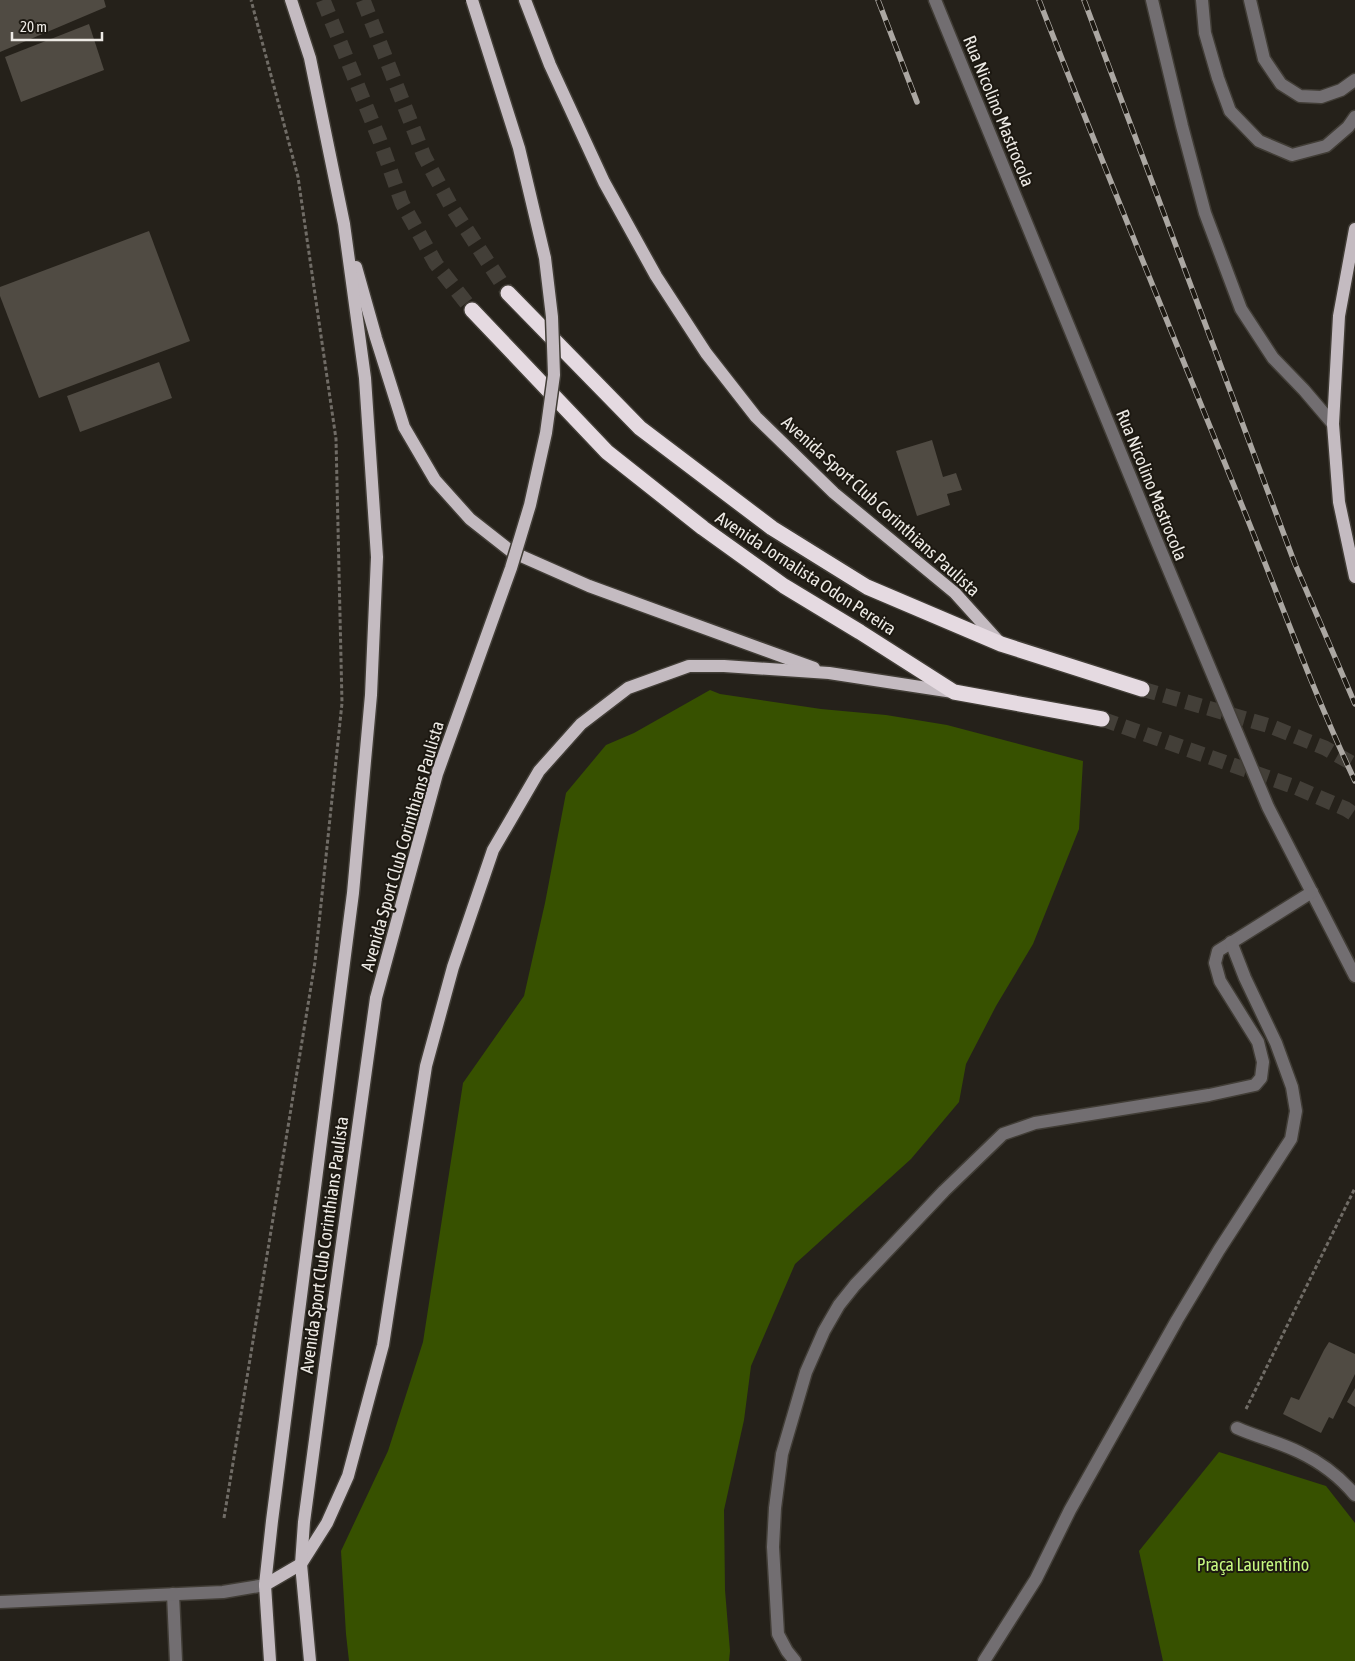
<svg xmlns="http://www.w3.org/2000/svg" width="1355" height="1661" font-family="'Asap Condensed',sans-serif">
	<rect width="100%" height="100%" fill="#25211a"/>
	<g fill="#375100">
		<polygon points="710,690 720,694 821,709 886,715 947,725 1083,761 1079,829 1033,944 996,1006 966,1064 959,1102 911,1159 795,1264 751,1366 744,1420 724,1510 725,1590 730,1651 729,1661 349,1661 346,1634 341,1551 388,1451 423,1342 463,1083 524,996 545,903 566,793 606,745 634,733"/>
		<polygon points="1219,1452 1326,1486 1355,1523 1355,1661 1163,1661 1139,1551"/>
	</g>
	<g fill="#504b43">
		<polygon points="0,0 104,0 106,7 0,52"/>
		<polygon points="89,24 104,70 21,102 5,57"/>
		<polygon points="149,231 190,341 39,398 0,296 0,287"/>
		<polygon points="159,362 172,398 80,432 67,396"/>
		<polygon points="932,440 943,477 956,473 962,490 947,494 950,505 917,516 896,451"/>
		<polygon points="1329,1342 1355,1354 1355,1374 1333,1419 1329,1417 1321,1433 1283,1414 1291,1397 1299,1400 1324,1350"/>
		<polygon points="1355,1388 1355,1407 1347,1402"/>
	</g>
	<g fill="none" stroke-linecap="round" stroke-linejoin="round">
		<g stroke="#433f38" stroke-width="15" stroke-dasharray="15 8" stroke-linecap="butt">
			<polyline points="323,0 380,141 402,203 436,264 472,310"/>
			<polyline points="363,0 424,156 451,206 508,293"/>
			<polyline points="1142,689 1270,726 1325,748 1355,765"/>
			<polyline points="1102,719 1295,787 1346,809 1355,815"/>
		</g>
		<g stroke="#413d36" stroke-width="15">
			<g id="minor">
				<polyline points="935,0 1155,537 1268,807 1355,976"/>
				<polyline points="1152,0 1182,126 1205,213 1241,309 1273,358 1304,390 1333,424"/>
				<polyline points="1202,0 1205,33 1218,78 1230,111 1259,141 1292,155 1326,146 1348,127 1355,117"/>
				<polyline points="1250,0 1264,59 1281,84 1300,96 1321,97 1341,90 1355,80"/>
				<path d="M 1237,1428 C 1257,1437 1279,1442 1299,1452 C 1320,1462 1340,1477 1355,1495"/>
				<polyline points="173,1594 176,1661"/>
				<polyline points="0,1602 223,1592 265,1585"/>
				<polyline points="795,1661 787,1651 778,1634 773,1547 775,1508 782,1454 806,1372 824,1331 839,1305 855,1285 944,1191 1003,1134 1035,1123 1209,1095 1255,1085 1261,1078 1263,1062 1258,1042 1220,981 1215,963 1218,951 1312,892"/>
				<polyline points="984,1661 1036,1579 1070,1510 1177,1320 1219,1250 1291,1139 1296,1111 1292,1087 1276,1043 1245,978 1231,942"/>
			</g>
		</g>
		<g stroke="#413d36" stroke-width="15">
			<g id="major">
				<polyline points="525,0 550,65 604,182 656,276 706,353 756,417 834,493 955,593 1001,644"/>
				<polyline points="1355,229 1339,316 1333,424 1339,502 1355,577"/>
				<polyline points="356,267 376,338 404,427 435,480 470,519 512,552 589,586 814,668"/>
				<polyline points="265,1585 301,1564 327,1523 348,1476 383,1345 426,1066 453,967 493,850 539,771 581,724 628,688 689,666 724,666 829,673 953,692"/>
				<polyline points="270,1661 265,1585 272,1521 353,893 371,695 377,557 365,378 344,224 310,58 291,0"/>
				<polyline points="310,1661 301,1564 304,1522 325,1365 376,998"/>
			</g>
		</g>
		<g stroke="#413d36" stroke-width="18">
			<g id="highway">
				<polyline points="508,293 640,428 772,528 867,587 1001,644 1142,689"/>
				<polyline points="472,310 607,452 703,528 784,586 860,632 954,692 1102,719"/>
			</g>
		</g>
		<g stroke="#706c66" stroke-width="3" stroke-dasharray="4 2.5" stroke-linecap="butt">
			<polyline points="1246,1409 1355,1188"/>
			<polyline points="224,1518 315,962 342,703 336,439 298,177 251,0"/>
		</g>
		<use href="#minor" stroke="#726e71" stroke-width="12"/>
		<use href="#major" stroke="#c4bbc1" stroke-width="12"/>
		<use href="#highway" stroke="#e5dae1" stroke-width="15"/>
		<g stroke="#aba7a2" stroke-width="5.5">
			<g id="rail">
				<polyline points="878,0 917,102"/>
				<path d="M 1039,0 C 1104,168 1173,335 1241,503 C 1279,596 1312,690 1355,781"/>
				<polyline points="1084,0 1295,564 1355,704"/>
			</g>
		</g>
		<use href="#rail" stroke="#1c1811" stroke-width="4" stroke-dasharray="11" stroke-linecap="butt"/>
		<g stroke="#413d36" stroke-width="15" stroke-linecap="butt">
			<polyline id="major-bridge" points="376,998 437,774 511,568 530,505 546,433 554,375 552,317 545,258 519,148 472,0"/>
		</g>
		<use href="#major-bridge" stroke="#c4bbc1" stroke-width="12"/>
	</g>
	<g text-anchor="middle" dominant-baseline="central" stroke-width="4" stroke-linejoin="round" paint-order="stroke">
		<g font-size="18" fill="#edeae5" stroke="#1c1811">
			<text transform="translate(999 111) rotate(68)">Rua Nicolino Mastrocola</text>
			<text transform="translate(1152 485) rotate(68)">Rua Nicolino Mastrocola</text>
			<text transform="translate(881 506) rotate(42)">Avenida Sport Club Corinthians Paulista</text>
			<text transform="translate(806 573) rotate(33)">Avenida Jornalista Odon Pereira</text>
			<text transform="translate(402 846) rotate(-74)">Avenida Sport Club Corinthians Paulista</text>
			<text transform="translate(324 1245) rotate(-82)">Avenida Sport Club Corinthians Paulista</text>
		</g>
		<g font-size="18" fill="#c5f680" stroke="#1c1811">
			<text x="1253" y="1564">Praça Laurentino</text>
		</g>
	</g>
	<path d="M12 32v8h90v-8" fill="none" stroke="#edeae5" stroke-width="2.5"/>
	<text x="20" y="32" font-size="15" fill="#edeae5" stroke="#1c1811" stroke-width="4" paint-order="stroke">20 m</text>
</svg>
